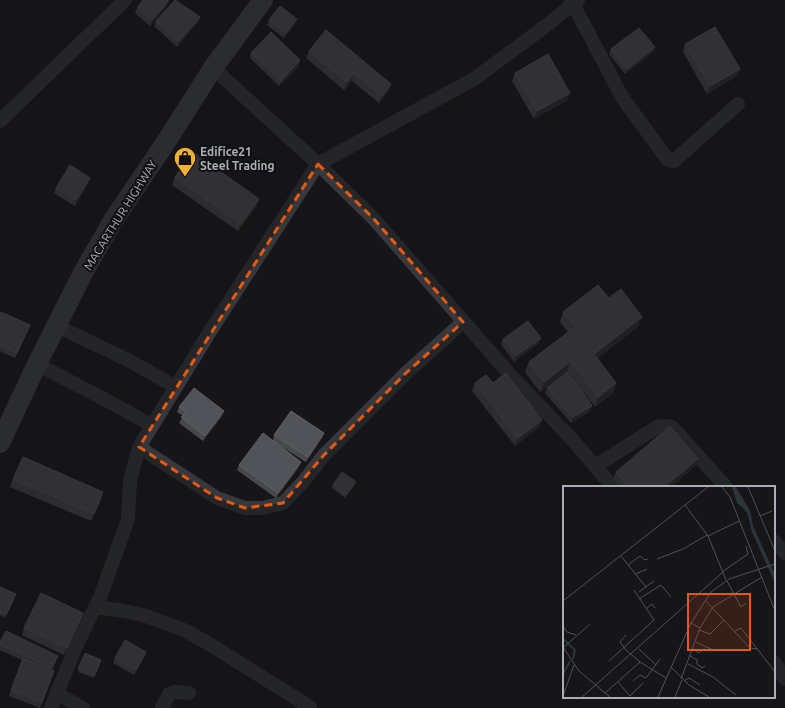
<svg xmlns="http://www.w3.org/2000/svg" width="785" height="708" font-family="Ubuntu,sans-serif">
	<rect width="100%" height="100%" fill="#161618"/>
	<g fill="none" stroke-linecap="round" stroke-linejoin="round">
		<g stroke="#37383d" stroke-width="14">
			<polyline points="571,0 622,97 668,160 674,161 738,104"/>
			<polyline points="213,68 318,164 374,219 512,377 570,437 613,487"/>
			<polyline points="0,121 125,0"/>
			<polyline points="57,326 130,361 176,387"/>
			<path d="M 37,364 C 75,385 115,403 152,426 L 139,447 L 130,480 L 128,519 L 101,595 L 77,644 L 51,708"/>
			<polyline points="152,426 209,333 318,164 474,79 543,28 578,0"/>
			<polyline points="139,447 217,498 245,508 262,508 283,503 303,482 324,455 406,373 463,322"/>
			<polyline points="596,466 657,427 667,426 673,428 726,487"/>
			<polyline points="774,541 785,553"/>
			<polyline points="95,607 124,611 143,615 184,630 206,642 310,707"/>
			<polyline points="774,662 785,679"/>
			<polyline points="56,693 83,708"/>
			<polyline points="162,708 169,694 175,692 189,693"/>
		</g>
		<polyline stroke="#45474d" stroke-width="20" points="0,443 37,364 84,271 114,219 166,142 213,68 263,0"/>
	</g>
	<g fill="#47494d">
		<polygon points="169,0 167,5 150,26 135,13 137,8"/>
		<polygon points="269,20 295,24 284,38 267,25"/>
		<polygon points="156,21 198,22 177,47 154,26"/>
		<polygon points="685,44 737,76 707,94 683,52"/>
		<polygon points="655,47 653,52 625,74 609,54 611,49"/>
		<polygon points="309,51 391,84 388,92 379,103 352,81 344,90 306,58"/>
		<polygon points="251,53 299,66 279,86 250,58"/>
		<polygon points="515,73 567,100 534,119 512,81"/>
		<polygon points="175,177 259,199 256,207 238,231 172,185"/>
		<polygon points="90,178 88,183 75,206 54,193 56,188"/>
		<polygon points="609,298 642,317 638,327 597,358 616,383 613,393 595,407 582,389 591,411 571,423 545,393 547,388 581,388 567,371 540,392 525,372 529,362 568,332 560,322 563,312"/>
		<polygon points="0,315 30,325 15,358 0,351"/>
		<polygon points="503,339 539,343 514,362 501,344"/>
		<polygon points="475,383 493,383 539,427 515,446 472,391"/>
		<polygon points="179,407 222,416 203,441 179,423 183,416 177,412"/>
		<polygon points="324,433 322,438 306,462 274,442 299,467 276,498 237,470 239,465 273,440 274,435"/>
		<polygon points="695,466 671,487 620,487 613,479 616,472"/>
		<polygon points="13,479 101,499 91,521 10,487"/>
		<polygon points="356,482 355,484 345,498 332,488 333,485"/>
		<polygon points="0,587 15,597 5,618 0,615"/>
		<polygon points="83,613 80,621 64,655 22,635 24,628"/>
		<polygon points="0,642 58,656 52,670 54,671 40,708 9,696 22,660 0,650"/>
		<polygon points="85,653 101,660 94,678 78,672"/>
		<polygon points="144,657 134,675 113,663 115,658"/>
	</g>
	<g fill="#2f3033">
		<polygon points="169,0 167,5 150,26 152,20"/>
		<polygon points="200,17 198,22 177,47 178,42"/>
		<polygon points="297,19 295,24 284,38 286,33"/>
		<polygon points="655,47 653,52 625,74 627,69"/>
		<polygon points="300,60 299,66 279,86 281,81"/>
		<polygon points="740,69 737,76 707,94 710,86"/>
		<polygon points="355,73 352,81 344,90 347,82"/>
		<polygon points="391,84 388,92 379,103 382,96"/>
		<polygon points="570,93 567,100 534,119 537,111"/>
		<polygon points="90,178 88,183 75,206 76,200"/>
		<polygon points="259,199 256,207 238,231 241,224"/>
		<polygon points="642,317 638,327 590,364 594,354"/>
		<polygon points="541,338 539,343 514,362 516,356"/>
		<polygon points="571,361 567,371 540,392 544,382"/>
		<polygon points="616,383 613,393 595,407 598,397"/>
		<polygon points="592,406 591,411 571,423 573,417"/>
		<polygon points="224,411 222,416 203,441 205,436"/>
		<polygon points="542,420 539,427 515,446 518,438"/>
		<polygon points="324,433 322,438 306,462 308,457"/>
		<polygon points="698,459 695,466 671,487 664,487"/>
		<polygon points="301,462 299,467 276,498 278,493"/>
		<polygon points="356,482 355,484 345,498 346,495"/>
		<polygon points="83,613 80,621 64,655 67,648"/>
		<polygon points="146,652 144,657 134,675 136,670"/>
	</g>
	<g fill="#525359" stroke="#5f6168">
		<polygon points="143,0 169,0 152,20 137,8"/>
		<polygon points="175,0 200,17 178,42 156,21"/>
		<polygon points="280,6 297,19 286,33 269,20"/>
		<polygon points="715,27 740,69 710,86 685,44"/>
		<polygon points="639,28 655,47 627,69 611,49"/>
		<polygon points="326,30 391,84 382,96 355,73 347,82 309,51"/>
		<polygon points="271,32 300,60 281,81 251,53"/>
		<polygon points="548,54 570,93 537,111 515,73"/>
		<polygon points="193,152 259,199 241,224 175,177"/>
		<polygon points="70,165 90,178 76,200 56,188"/>
		<polygon points="598,285 609,298 621,289 642,317 594,354 616,383 598,397 571,361 544,382 529,362 575,327 563,312"/>
		<polygon points="1,312 30,325 17,353 0,345 0,315"/>
		<polygon points="528,321 541,338 516,356 503,339"/>
		<polygon points="567,372 581,389 592,406 573,417 547,388"/>
		<polygon points="506,373 542,420 518,438 475,383 486,375 493,383"/>
		<polygon points="194,388 224,411 205,436 181,417 186,412 179,407"/>
		<polygon points="291,411 324,433 308,457 274,435"/>
		<polygon points="670,426 698,459 664,487 629,487 616,472"/>
		<polygon points="263,433 301,462 278,493 239,465"/>
		<polygon points="23,457 103,492 94,514 13,479"/>
		<polygon points="342,472 356,482 346,495 333,485"/>
		<polygon points="0,587 16,594 6,615 0,612"/>
		<polygon points="41,593 83,613 67,648 24,628"/>
		<polygon points="6,631 58,656 52,668 0,644 0,642"/>
		<polygon points="125,640 146,652 136,670 115,658"/>
		<polygon points="85,653 101,660 95,675 78,669"/>
		<polygon points="23,659 54,671 42,702 11,690"/>
	</g>
	<path d="M0 0H785V708H0ZM 318,164 L 374,219 L 463,322 L 406,373 L 324,455 L 283,503 L 245,508 L 217,498 L 139,447 Z" fill="#161618" fill-opacity=".55" fill-rule="evenodd"/>
	<path fill="none" stroke="#e8590c" stroke-width="3" stroke-dasharray="8 5" stroke-linejoin="round" d="M 318,164 L 374,219 L 463,322 L 406,373 L 324,455 L 283,503 L 245,508 L 217,498 L 139,447 Z"/>
	<defs>
		<g id="shop-pin" transform="scale(1.15)"><path d="M0 17L-7.5 6A9.5 9.5 0 1 1 7.5 6Z" fill="#f2b134" stroke="#111113"/><path d="M-5-2.5h2.3a2.7 3.5 0 0 1 5.4 0H5L5.5 6h-11ZM-1.5-2.5h3a1.5 2.3 0 0 0-3 0Z" fill="#111"/></g>
	</defs>
	<g fill-rule="evenodd">
		<use href="#shop-pin" x="185" y="158"/>
	</g>
	<g text-anchor="middle" dominant-baseline="central" stroke-width="4" stroke-linejoin="round" paint-order="stroke">
		<g font-size="12" font-weight="bold" fill="#a8adb8" stroke="#111113" text-anchor="start">
			<text x="200" y="151">Edifice21<tspan x="200" dy="14">Steel Trading</tspan></text>
		</g>
		<g font-size="12" fill="#a8adb8" stroke="#111113">
			<text transform="translate(120 215) rotate(-58)">MACARTHUR HIGHWAY</text>
		</g>
	</g>
	<g transform="translate(563 486)">
		<rect width="212" height="212" fill="#161618"/>
		<path d="M 169,1 L 173,1 L 187,25 L 190,40 L 212,88 L 212,97 L 189,46 L 184,26 L 174,17 Z" fill="#2c353c"/>
		<path fill="none" stroke="#2c353c" stroke-width="2" d="M 0,153 L 12,164 L 10,173M 0,188 L 7,175"/>
		<path fill="none" stroke="#505258" stroke-width="1" d="M 159,1 L 167,11 L 212,125M 185,1 L 212,65M 122,19 L 145,50 L 163,94M 197,30 L 209,25M 145,50 L 176,35M 58,70 L 83,101M 94,73 L 120,63 L 144,49M 65,79 L 77,70 L 82,74 L 85,73M 159,86 L 185,68 L 183,60M 73,88 L 84,83M 164,95 L 178,121 L 183,117M 76,106 L 91,95M 76,113 L 98,99 L 108,111M 142,114 L 187,162 L 194,163M 0,115 L 145,1M 83,123 L 89,118 L 92,122M 0,140 L 4,146 L 13,149M 137,142 L 150,121 L 199,91M 136,144 L 147,148 L 161,134M 172,145 L 178,142 L 212,186M 63,149 L 57,156 L 63,164 L 77,176 L 103,192M 133,156 L 150,164M 0,161 L 16,185 L 47,211M 0,162 L 27,138M 76,163 L 93,179M 130,163 L 136,167 L 140,163M 127,170 L 134,174 L 134,178 L 139,182 L 142,180M 46,175 L 91,134 L 71,104M 125,178 L 150,191 L 173,209M 108,181 L 126,199 L 146,211M 118,193 L 137,142 L 128,137M 70,195 L 77,189 L 83,192 L 97,173M 121,195 L 126,192 L 137,199M 55,196 L 67,210 L 80,197M 42,207 L 77,176M 0,210 L 11,179M 19,211 L 160,86M 95,211 L 128,137 L 148,106 L 166,93 L 212,78M 112,211 L 119,194"/>
		<path fill="#e8590c" fill-opacity="0.15" stroke="#e8590c" stroke-width="2" d="M 125,108 L 187,108 L 187,164 L 125,164 Z"/>
		<rect width="212" height="212" fill="none" stroke="#a8adb8" stroke-width="2"/>
	</g>
</svg>
